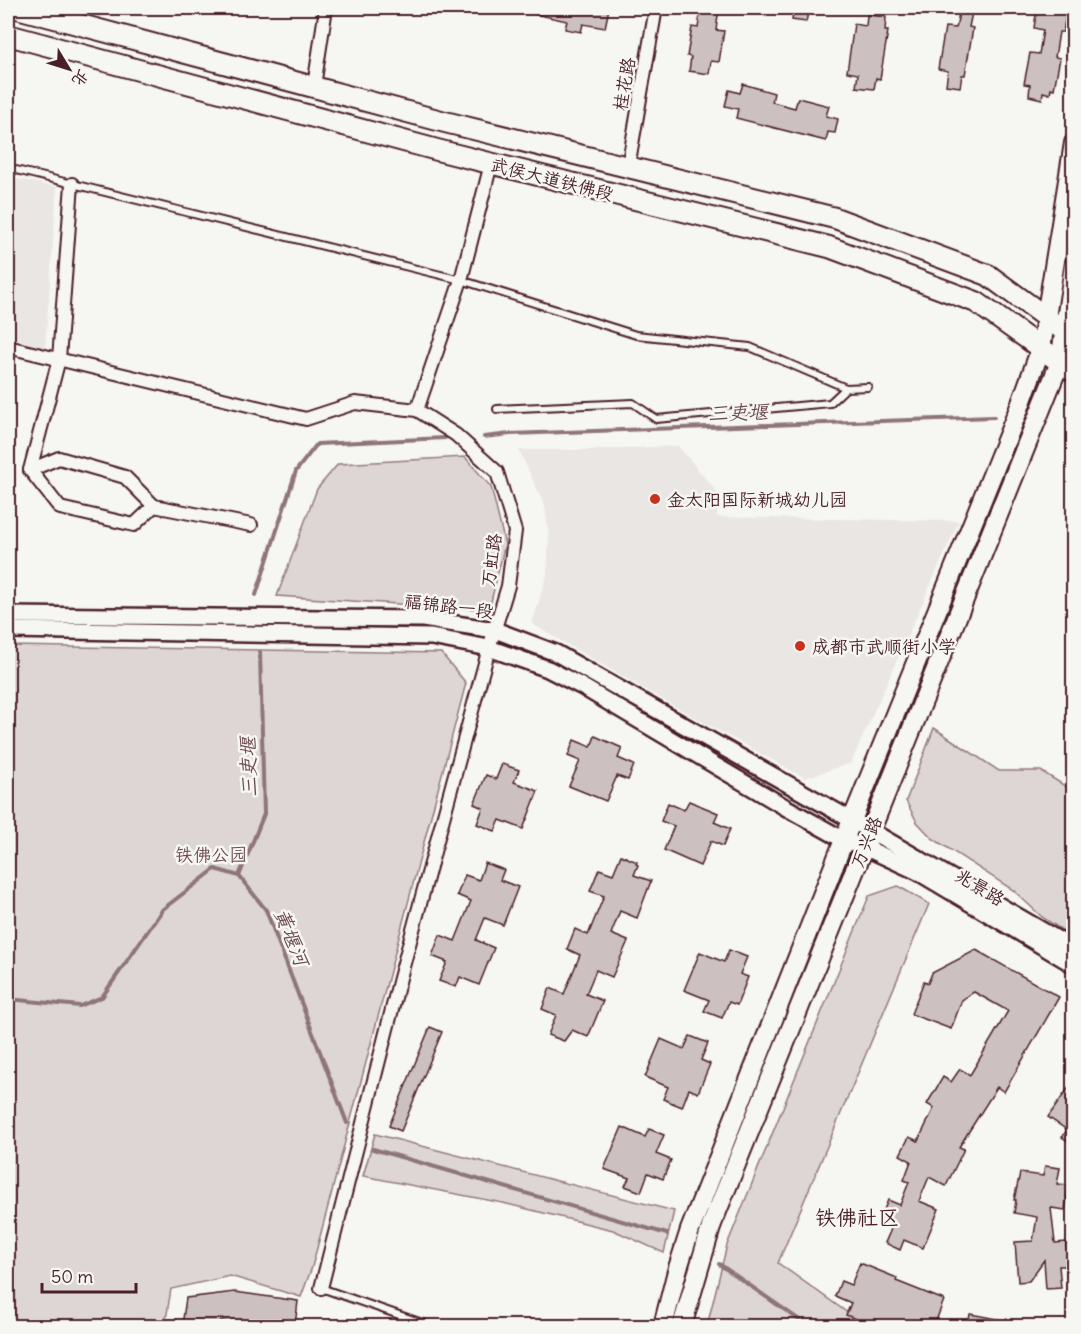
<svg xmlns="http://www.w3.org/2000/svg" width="1081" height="1334" font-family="Delius,'LXGW WenKai TC',sans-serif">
	<rect width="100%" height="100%" fill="#f6f6f2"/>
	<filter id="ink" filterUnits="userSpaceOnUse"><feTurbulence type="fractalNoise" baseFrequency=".0167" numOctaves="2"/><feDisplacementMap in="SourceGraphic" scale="12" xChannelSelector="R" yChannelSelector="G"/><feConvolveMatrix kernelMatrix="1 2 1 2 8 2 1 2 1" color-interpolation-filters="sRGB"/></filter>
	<g filter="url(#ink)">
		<g fill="#e9e6e3">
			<polygon points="8,177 57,187 45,348 8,338"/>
			<polygon points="678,446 717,492 717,517 959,521 851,763 805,778 672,705 532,624 547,575 549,536 545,506 519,450 592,450"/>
		</g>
		<g fill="#ddd6d5" stroke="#947a80" stroke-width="1.5">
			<polygon points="465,457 491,487 505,544 489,610 277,596 317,489 338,464"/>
			<polygon points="8,646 441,653 466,683 312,1267 301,1297 230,1276 171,1289 165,1326 8,1326"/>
			<polygon points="934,728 999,771 1041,771 1073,791 1073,937 1042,917 1013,890 932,838 917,822 906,801"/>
			<polygon points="898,886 929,904 778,1263 866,1326 774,1326 765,1320 764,1326 707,1326 727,1245 869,896"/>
			<polygon points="375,1134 674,1211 664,1253 613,1230 503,1203 363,1176"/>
		</g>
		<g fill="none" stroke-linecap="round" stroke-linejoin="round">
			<g stroke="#8e747a" stroke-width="4">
				<polyline points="484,437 510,434 994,417"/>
				<polyline points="256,595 296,471 317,444 445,438"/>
				<polyline points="239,876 264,814 260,652"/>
				<polyline points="8,999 80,1006 102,997 163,909 215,869 239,876 266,910 347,1123"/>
				<polyline points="373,1149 667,1234"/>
				<polyline points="719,1264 808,1326"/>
			</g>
		</g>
		<g fill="#ccc1c0" stroke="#4a1f2b" stroke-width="1.5">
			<polygon points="525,8 609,8 605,28 583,24 581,32 565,29 567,21 525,12"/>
			<polygon points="701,8 719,8 716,30 724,31 719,62 711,61 709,74 689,71 691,57 687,56 692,27 698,28"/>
			<polygon points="794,8 809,8 806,22 792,20"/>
			<polygon points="960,8 973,8 969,27 973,28 965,75 962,75 960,87 946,85 948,71 938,69 945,27 956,28"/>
			<polygon points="1037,8 1067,8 1063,32 1059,32 1056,51 1055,57 1060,58 1054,89 1051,88 1050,94 1043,92 1042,99 1029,96 1030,85 1024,84 1030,53 1039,54 1043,30 1034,28"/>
			<polygon points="867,15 886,17 885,31 888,31 880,79 876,78 874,89 856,87 858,74 847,72 854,24 866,26"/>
			<polygon points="743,84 774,93 772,102 795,108 798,98 829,106 826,116 838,119 835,133 828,132 826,141 736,118 738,109 725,106 729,90 740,93"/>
			<polygon points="595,736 622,748 618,758 634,765 628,780 617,776 606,801 569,786 580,761 568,756 574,740 591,747"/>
			<polygon points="502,764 519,770 514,782 538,791 523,829 500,820 495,831 477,824 483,808 474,804 486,775 496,779"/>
			<polygon points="689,801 718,813 714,822 730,829 723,846 711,841 700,866 664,850 674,826 661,821 668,803 684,810"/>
			<polygon points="621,855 637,862 636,864 638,865 634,875 651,881 637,918 620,911 611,934 628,941 612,977 596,970 594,975 586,994 603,1001 588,1037 572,1030 564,1041 548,1035 556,1015 542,1009 550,988 564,994 580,955 567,949 575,929 588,935 604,896 590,891 599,869 613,874"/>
			<polygon points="485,863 504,870 500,880 518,887 503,925 485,918 476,940 494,948 479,985 460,977 456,987 439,981 447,962 432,956 440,935 455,941 471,901 457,895 465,875 479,880"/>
			<polygon points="729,950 747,957 740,974 748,977 737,1005 729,1002 722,1018 704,1011 709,1000 684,990 700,952 724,962"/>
			<polygon points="976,950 1059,997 1004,1092 997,1087 959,1147 964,1149 946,1186 929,1177 919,1201 939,1209 923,1248 904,1240 900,1250 885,1243 891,1229 878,1224 888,1200 900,1205 909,1182 904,1180 911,1161 900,1155 909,1137 918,1141 934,1108 927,1104 943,1077 951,1082 960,1069 970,1075 1008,1011 974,992 962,1000 951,1029 911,1014 924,981 928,983 932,973"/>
			<polygon points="430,1027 442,1032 401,1131 389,1126"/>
			<polygon points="690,1036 708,1043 701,1060 710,1064 698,1093 689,1089 682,1107 663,1099 668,1087 645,1077 661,1039 684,1049"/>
			<polygon points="1074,1080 1074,1145 1062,1137 1067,1130 1048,1117"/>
			<polygon points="622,1127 645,1137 649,1129 664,1135 656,1154 671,1160 663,1179 648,1173 641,1192 625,1186 629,1178 604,1169"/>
			<polygon points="1045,1166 1060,1168 1057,1184 1069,1185 1065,1210 1051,1208 1055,1243 1066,1242 1068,1266 1059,1266 1061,1288 1046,1289 1044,1260 1029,1281 1018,1282 1015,1242 1033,1241 1037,1217 1014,1213 1016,1200 1014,1200 1020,1173 1043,1176"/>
			<polygon points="860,1263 897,1278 896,1281 944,1300 934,1326 891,1326 874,1320 872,1326 846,1315 851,1303 835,1296 841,1281 851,1285"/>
			<polygon points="235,1292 298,1301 295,1326 257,1326 221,1321 220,1326 182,1326 186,1298"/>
			<polygon points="970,1314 1009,1321 1008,1326 968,1326"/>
		</g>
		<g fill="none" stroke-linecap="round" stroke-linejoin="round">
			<g stroke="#4a1f2b" stroke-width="10">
				<g id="service">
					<polyline points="8,168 461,280 636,335 750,347 846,388 868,387"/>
					<polyline points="497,409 633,403 656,419 830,403 846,388"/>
					<polyline points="321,1288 431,1326"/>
				</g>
			</g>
			<g stroke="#4a1f2b" stroke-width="16">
				<g id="minor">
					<polyline points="314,86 326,8"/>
					<polyline points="628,167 656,8"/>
					<polyline points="72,184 59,359 30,470 60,508 134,525 154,506 251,525"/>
					<polyline points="8,347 306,419 355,403 417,410 461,280 491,164"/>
					<polyline points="30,470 59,458 125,477 154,506"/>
					<polyline points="321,1288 400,978 489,648 508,586 515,531 497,472 456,435 417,410"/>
				</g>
			</g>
			<g stroke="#4a1f2b" stroke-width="20">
				<g id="tertiary">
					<polyline points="8,615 423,619 495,630 556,653 871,831 1074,949"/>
					<polyline points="8,630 431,637 489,648 548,669 581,686 785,807 844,840 864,847 918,872 1074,965"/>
				</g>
			</g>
			<g stroke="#4a1f2b" stroke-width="22">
				<g id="secondary">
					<polyline points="663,1326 677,1271 690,1230 844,840 1020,406 1041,348 1074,143"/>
					<polyline points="682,1326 712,1224 1060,362 1074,265"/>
				</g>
			</g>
			<g stroke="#4a1f2b" stroke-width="24">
				<g id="primary">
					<polyline points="17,8 445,122 835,218 988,275 1074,338"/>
					<polyline points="8,35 441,151 829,247 976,302 1074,372"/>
				</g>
			</g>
			<use href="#service" stroke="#f6f6f2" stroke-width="6"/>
			<use href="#minor" stroke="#f6f6f2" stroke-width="12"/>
			<use href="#tertiary" stroke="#f6f6f2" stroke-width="15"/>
			<use href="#secondary" stroke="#f6f6f2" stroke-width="18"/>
			<use href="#primary" stroke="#f6f6f2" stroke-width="20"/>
		</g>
	</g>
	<g fill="#c8321e" stroke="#f6f6f2" stroke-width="2">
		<circle cx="655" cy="499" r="6"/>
		<circle cx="800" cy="646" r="6"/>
	</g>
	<g text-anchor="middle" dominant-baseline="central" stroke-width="5" stroke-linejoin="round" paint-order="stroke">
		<g font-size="18" fill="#4a1f2b" stroke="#f6f6f2">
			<text transform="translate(624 84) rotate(-80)">桂花路</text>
			<text transform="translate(552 179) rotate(14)">武侯大道铁佛段</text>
			<text transform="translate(491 560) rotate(-82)">万虹路</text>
			<text transform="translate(449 606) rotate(7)">福锦路一段</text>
			<text transform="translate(866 842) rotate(-68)">万兴路</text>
			<text transform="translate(980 887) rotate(31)">兆景路</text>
		</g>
		<g font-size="18" fill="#4a1f2b" stroke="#f6f6f2" text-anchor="start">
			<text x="667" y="499">金太阳国际新城幼儿园</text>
			<text x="812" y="646">成都市武顺街小学</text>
		</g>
		<g font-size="18" fill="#6f4d56" stroke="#f6f6f2">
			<text x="211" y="854">铁佛公园</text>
		</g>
		<g font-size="20" font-style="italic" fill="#6c4a52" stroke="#f6f6f2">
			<text transform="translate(738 412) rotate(-2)">三吏堰</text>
			<text transform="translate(248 767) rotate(-92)">三吏堰</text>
			<text transform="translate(292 937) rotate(68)">黄堰河</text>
		</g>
		<g font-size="21" fill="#4a1f2b" stroke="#f6f6f2">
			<text x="857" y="1217">铁佛社区</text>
		</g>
	</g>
	<rect width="1081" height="1334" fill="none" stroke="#f6f6f2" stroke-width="30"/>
	<rect x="15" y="15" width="1051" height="1304" fill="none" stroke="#4a1f2b" stroke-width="2" filter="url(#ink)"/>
	<g transform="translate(69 69) rotate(128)" stroke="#f6f6f2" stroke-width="4.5" paint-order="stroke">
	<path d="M0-4.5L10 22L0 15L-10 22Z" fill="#4a1f2b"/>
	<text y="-9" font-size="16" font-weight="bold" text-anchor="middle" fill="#4a1f2b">北</text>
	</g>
	<path d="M42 1283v9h94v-9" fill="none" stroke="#4a1f2b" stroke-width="3"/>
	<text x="51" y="1283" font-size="18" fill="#4a1f2b" stroke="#f6f6f2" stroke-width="4.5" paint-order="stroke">50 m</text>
</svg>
